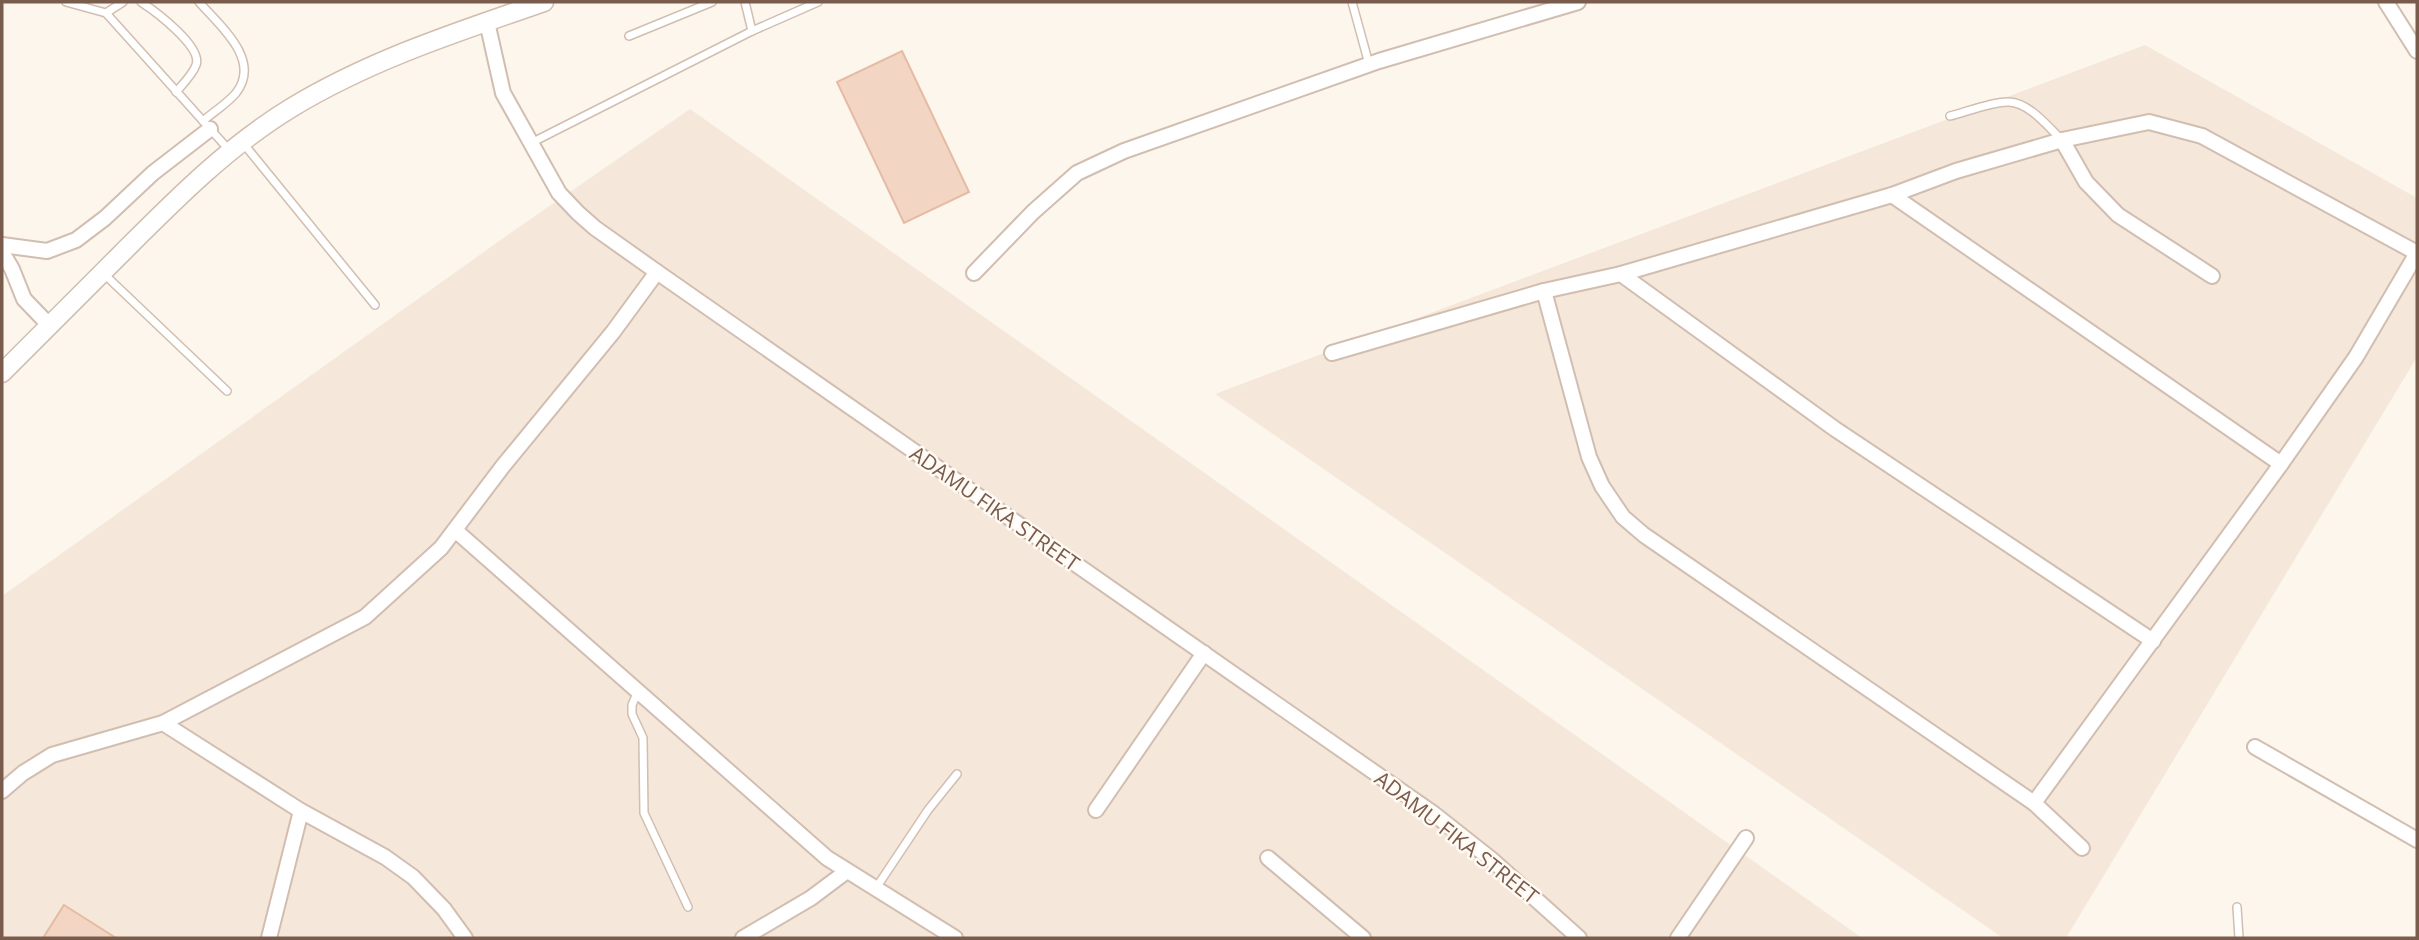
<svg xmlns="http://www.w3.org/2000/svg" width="2419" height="940" font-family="'Open Sans',sans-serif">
	<rect width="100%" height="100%" fill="#fdf6ec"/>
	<g fill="#f5e8da">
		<polygon points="2145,45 2417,198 2417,357 2066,938 2003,938 1215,394"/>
		<polygon points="690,109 1862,938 2,938 2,596 509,234"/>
	</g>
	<g fill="#f3d5c3" stroke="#e6bba3" stroke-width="2">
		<polygon points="902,51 969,192 904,223 837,82"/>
		<polygon points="64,905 116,938 43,938"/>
	</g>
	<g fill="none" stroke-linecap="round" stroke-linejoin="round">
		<g stroke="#d1beb0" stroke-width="10">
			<g id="service">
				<polyline points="66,2 106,13 230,151"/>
				<path d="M 141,2 C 155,11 203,47 196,65 C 193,74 183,84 176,92"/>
				<path d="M 199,2 C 220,26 262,60 236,93 C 227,104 213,112 203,121"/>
				<polyline points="1352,2 1369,64"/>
				<polyline points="106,13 123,2"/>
				<polyline points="752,31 818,2"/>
				<polyline points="629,36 712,2"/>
				<path d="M 1950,116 C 1966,112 1994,101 2009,102 C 2030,103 2048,127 2062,140"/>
				<polyline points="243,143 375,305"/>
				<polyline points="531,143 752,31 745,2"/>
				<polyline points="103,273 227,391"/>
				<polyline points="638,691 632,705 632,714 643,738 644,813 688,907"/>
				<polyline points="876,888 928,810 957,774"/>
				<polyline points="2237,907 2239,938"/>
			</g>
		</g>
		<g stroke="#d1beb0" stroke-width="18">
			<g id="minor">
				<polyline points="2386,2 2417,51"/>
				<polyline points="487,22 503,93 559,193 578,213 595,228 657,272 1434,814 1491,859 1579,938"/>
				<polyline points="2062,140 2086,182 2118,215 2212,276"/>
				<polyline points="1892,195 2281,464"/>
				<polyline points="2,245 47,251 76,240 105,218 153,173 210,129"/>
				<polyline points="2,252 12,269 24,299 50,326"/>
				<polyline points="974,273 1033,212 1077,173 1124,151 1379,61 1578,2"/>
				<polyline points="1621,274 1835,429 2153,641"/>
				<polyline points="1544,291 1589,457 1602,486 1623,517 1644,535 2034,803"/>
				<polyline points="1332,353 1544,291 1621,274 1892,195 1956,171 2062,140 2149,122 2202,136 2417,253"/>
				<polyline points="455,530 827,858 955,938"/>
				<polyline points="163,723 301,811 385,857 413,877 444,909 465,938"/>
				<polyline points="2255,747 2417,840"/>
				<polyline points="2,791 23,773 52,755 163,723 365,617 441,548 503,466 613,332 657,272"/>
				<polyline points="1096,810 1204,653"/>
				<polyline points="2082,848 2034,803 2281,464 2356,357 2417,253"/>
				<polyline points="1268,858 1363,938"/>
				<polyline points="269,938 301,811"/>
				<polyline points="743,938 811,898 847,871"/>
				<polyline points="1678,938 1746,838"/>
			</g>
		</g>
		<g stroke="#d1beb0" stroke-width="21">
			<path id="tertiary" d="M 2,373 C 42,333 82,293 122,253 C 174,201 227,147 291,108 C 370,60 457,32 544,2"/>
		</g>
		<use href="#service" stroke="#fff" stroke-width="7"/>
		<use href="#minor" stroke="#fff" stroke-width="14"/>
		<use href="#tertiary" stroke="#fff" stroke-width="18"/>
	</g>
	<g text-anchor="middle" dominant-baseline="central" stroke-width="5" stroke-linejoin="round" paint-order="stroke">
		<g font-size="21" fill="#7a5c4d" stroke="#fffaf3">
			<text transform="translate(995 508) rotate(35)">ADAMU FIKA STREET</text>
			<text transform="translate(1457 837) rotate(38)">ADAMU FIKA STREET</text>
		</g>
	</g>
	<rect width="2419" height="940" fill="none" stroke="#7a5c4d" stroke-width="7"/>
</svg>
